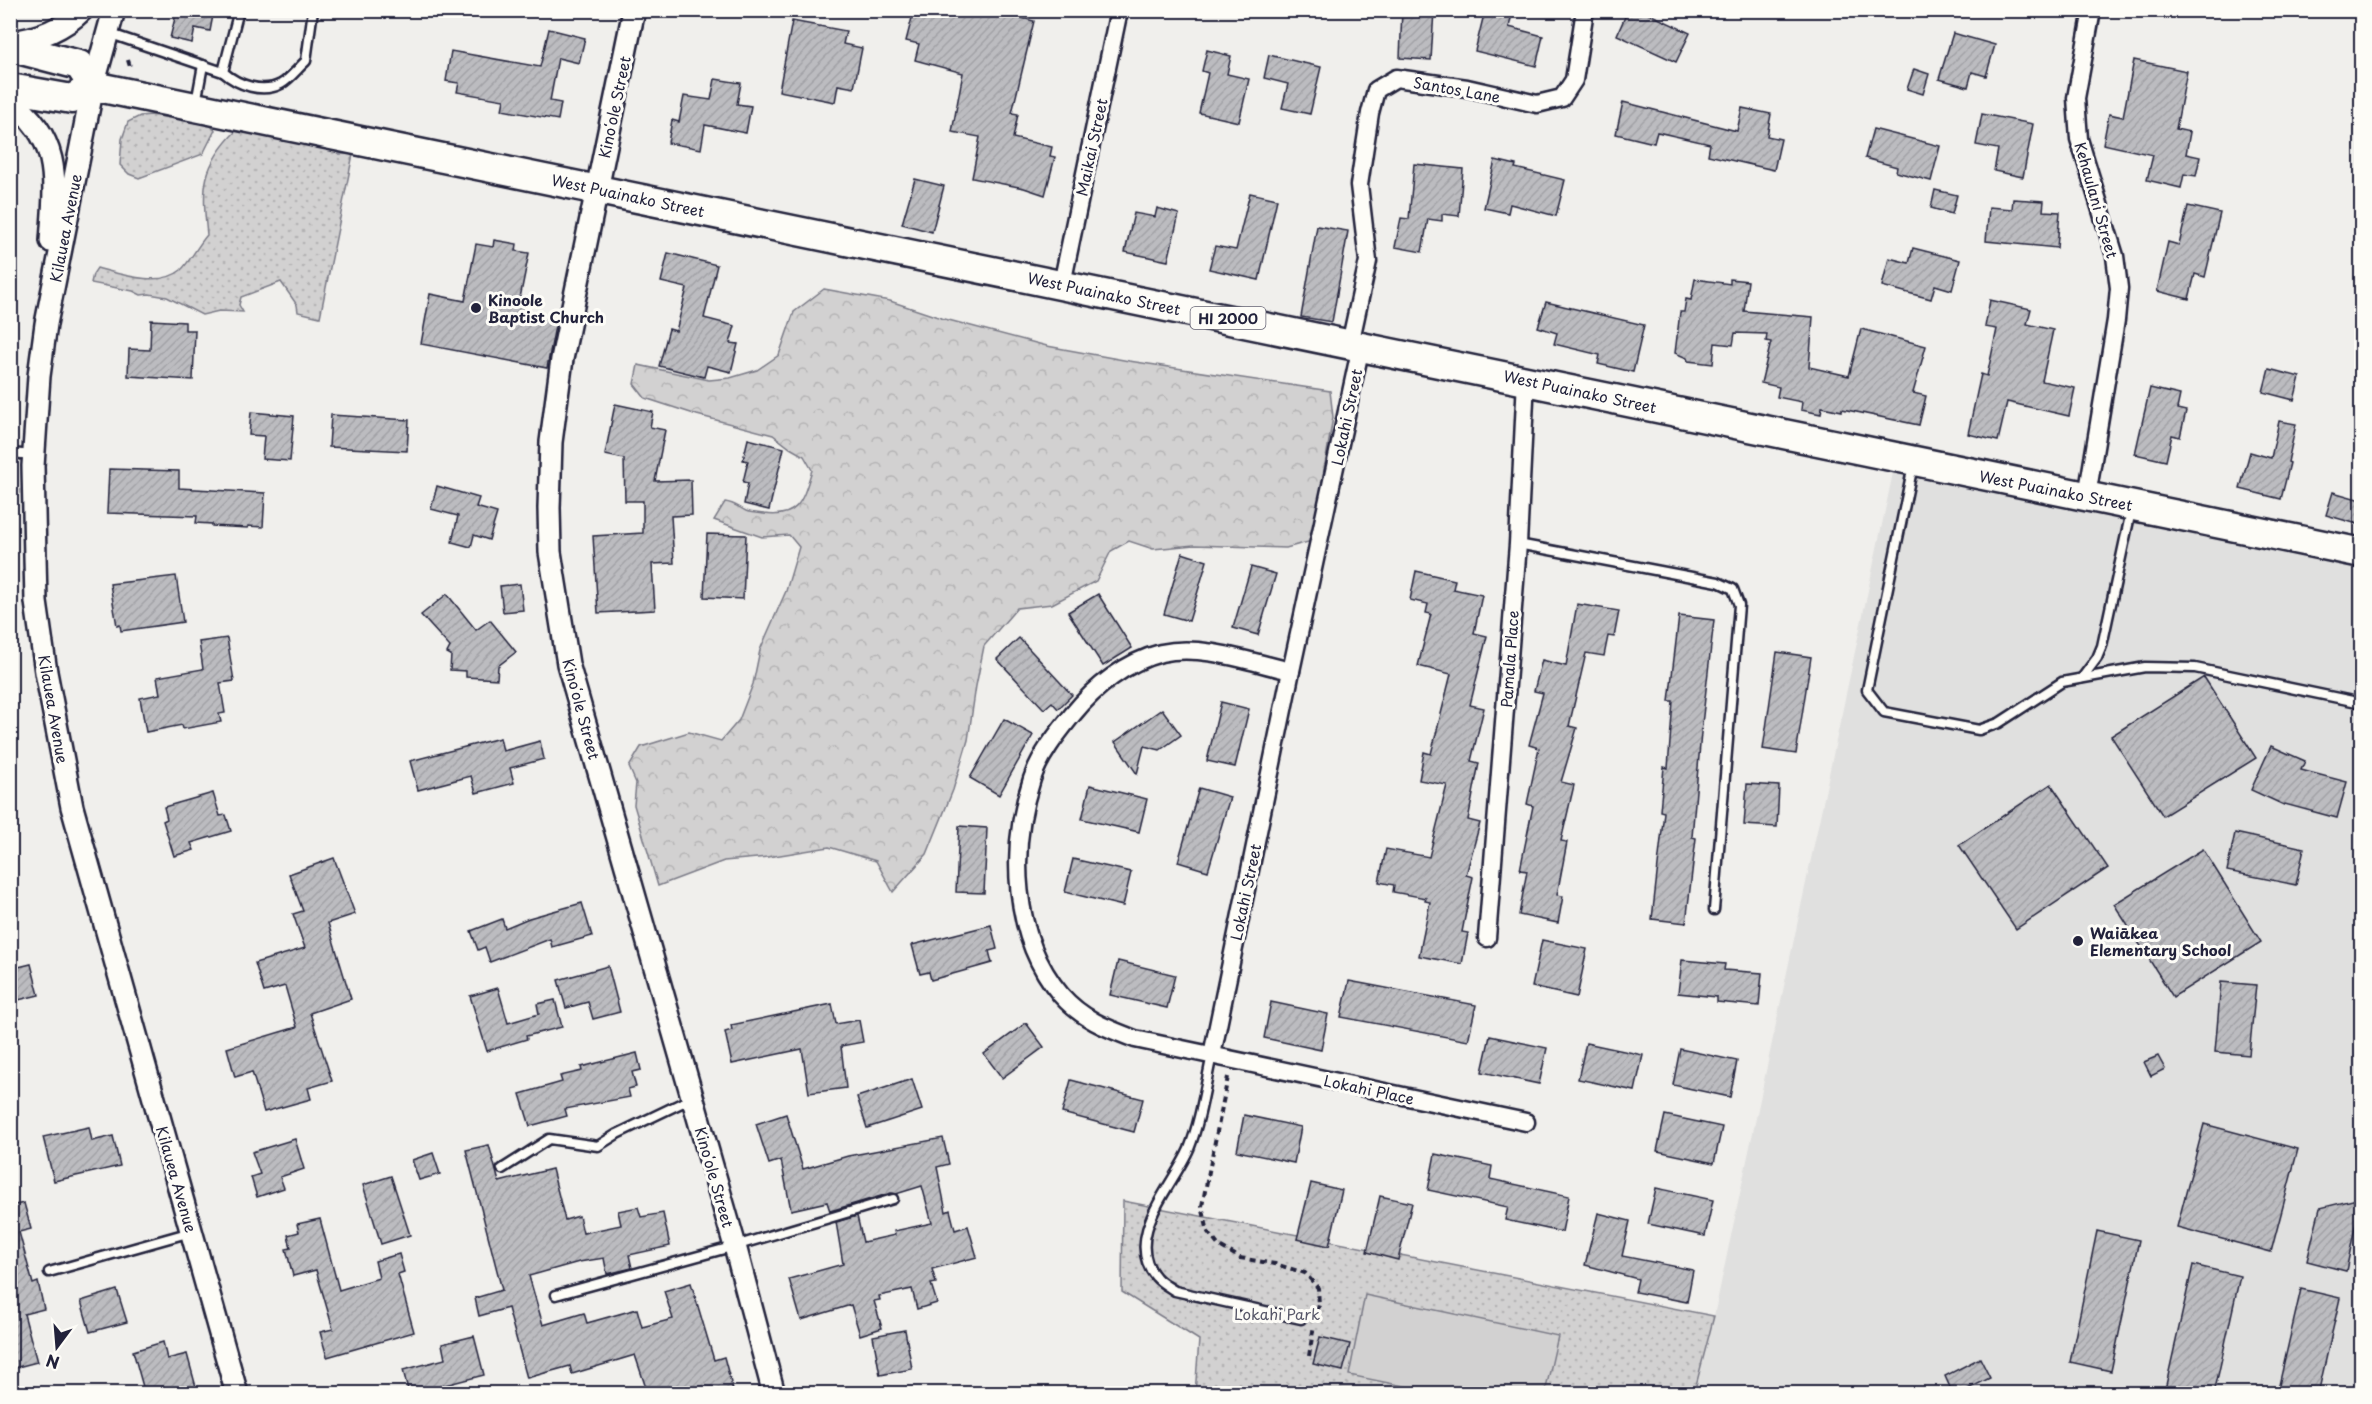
<svg xmlns="http://www.w3.org/2000/svg" width="2372" height="1404" font-family="'Playpen Sans',sans-serif">
	<defs>
		<pattern id="green-dots" width="8" height="8" patternUnits="userSpaceOnUse" patternTransform="scale(1.5)"><rect width="8" height="8" fill="#d2d1d1"/><path d="M2 2h.1M6 6h.1" fill="none" stroke="#b4b3b4" stroke-width="1.8" stroke-linecap="round"/></pattern>
		<pattern id="forest-crowns" width="20" height="18" patternUnits="userSpaceOnUse" patternTransform="scale(1.5)"><rect width="20" height="18" fill="#d2d1d1"/><path d="M2 6a3 3 0 1 1 6 0M12 15a3 3 0 1 1 6 0" fill="none" stroke="#b4b3b4"/></pattern>
		<pattern id="building-hatch" width="6" height="6" patternUnits="userSpaceOnUse" patternTransform="scale(1.5)"><rect width="6" height="6" fill="#bcbcc0"/><path d="M-1 1l2-2M0 6l6-6M5 7l2-2" fill="none" stroke="#a1a1a6"/></pattern>
	</defs>
	<rect width="100%" height="100%" fill="#f0efec"/>
	<filter id="ink" filterUnits="userSpaceOnUse"><feTurbulence type="fractalNoise" baseFrequency=".0167" numOctaves="2"/><feDisplacementMap in="SourceGraphic" scale="12" xChannelSelector="R" yChannelSelector="G"/><feConvolveMatrix kernelMatrix="1 2 1 2 8 2 1 2 1" color-interpolation-filters="sRGB"/></filter>
	<g filter="url(#ink)">
		<polygon fill="#e0e0df" points="1894,468 2361,565 2361,1393 1693,1394 1714,1316"/>
		<g fill="url(#green-dots)" stroke="#7a7a86" stroke-width="1.5">
			<polygon points="151,115 209,124 215,130 203,154 139,178 129,174 120,165 122,139 128,122 140,116"/>
			<path d="M 237,130 L 333,150 L 339,154 L 353,154 L 320,317 L 298,312 L 297,305 L 281,282 L 241,297 L 239,305 L 243,312 L 219,311 L 202,315 L 167,297 L 149,294 L 141,295 L 133,291 L 91,283 L 93,274 L 97,268 C 120,274 160,288 181,270 C 189,263 198,245 207,235 C 202,187 201,166 237,130 Z"/>
			<polygon points="1123,1201 1714,1316 1694,1393 1195,1394 1199,1340 1122,1292"/>
		</g>
		<path fill="url(#forest-crowns)" stroke="#7a7a86" stroke-width="1.5" d="M 824,289 L 890,301 L 941,318 L 1047,346 L 1129,361 L 1330,391 L 1333,417 L 1312,541 L 1286,548 L 1194,545 L 1153,549 L 1129,541 L 1111,551 L 1096,581 L 1052,604 L 1017,608 L 984,646 L 976,686 L 968,740 L 953,790 L 927,854 L 893,892 L 876,861 L 829,847 L 768,857 L 724,861 L 658,886 L 634,805 L 636,783 L 629,767 L 641,747 L 689,732 L 721,741 L 739,720 L 753,684 L 760,650 L 786,591 L 799,547 L 789,535 L 762,537 L 714,520 L 725,502 C 734,503 738,507 746,511 C 751,513 759,513 764,514 C 800,519 803,498 812,470 L 804,456 L 790,448 L 773,435 L 697,415 L 645,398 L 634,384 L 638,365 L 709,380 L 730,378 L 757,370 L 779,355 L 794,312 Z"/>
		<polygon fill="#d2d1d1" stroke="#7a7a86" stroke-width="1.5" points="1365,1295 1558,1336 1545,1393 1438,1393 1349,1375"/>
		<g fill="url(#building-hatch)" stroke="#22223b" stroke-width="1.5">
			<polygon points="177,10 214,10 210,31 195,28 192,43 170,38"/>
			<polygon points="925,10 990,10 1034,21 1012,113 1018,114 1013,138 1052,147 1050,156 1055,157 1045,195 1024,188 972,178 980,137 952,132 963,73 915,60 919,44 906,41 913,14 923,17"/>
			<polygon points="1402,10 1434,10 1431,60 1400,58"/>
			<polygon points="1485,10 1513,10 1509,27 1543,36 1536,66 1475,51"/>
			<polygon points="1628,10 1641,10 1690,33 1676,62 1617,35"/>
			<polygon points="792,21 846,31 843,44 862,48 854,88 838,85 835,102 779,91"/>
			<polygon points="549,29 585,38 579,63 558,58 550,101 561,103 558,120 502,110 504,100 457,92 459,83 446,81 451,51 540,67"/>
			<polygon points="1953,33 1995,45 1986,76 1972,72 1968,87 1939,79"/>
			<polygon points="1207,50 1231,56 1227,74 1249,79 1239,122 1199,113 1208,73 1202,71"/>
			<polygon points="1269,55 1321,67 1310,114 1282,108 1288,84 1264,78"/>
			<polygon points="2134,60 2187,71 2176,129 2190,132 2186,154 2200,157 2196,176 2184,174 2181,188 2147,180 2153,155 2103,144 2109,114 2123,117"/>
			<polygon points="1914,69 1929,74 1923,94 1907,89"/>
			<polygon points="715,79 741,83 737,104 751,106 746,133 705,125 701,149 668,143 672,120 679,122 684,96 711,100"/>
			<polygon points="1623,102 1737,131 1742,108 1771,114 1767,136 1781,139 1774,170 1708,155 1710,144 1657,132 1654,143 1616,134"/>
			<polygon points="1982,114 2033,124 2023,177 1994,171 1998,149 1976,145"/>
			<polygon points="1873,129 1940,146 1931,181 1896,172 1897,167 1865,158"/>
			<polygon points="1495,160 1516,165 1515,168 1565,180 1556,216 1510,204 1508,213 1484,208"/>
			<polygon points="1414,164 1463,169 1459,216 1442,214 1442,221 1428,219 1422,252 1395,247 1401,218 1409,219"/>
			<polygon points="915,179 944,186 932,232 902,224"/>
			<polygon points="1935,190 1957,195 1952,214 1931,208"/>
			<polygon points="1250,193 1277,199 1259,280 1209,269 1215,246 1236,250"/>
			<polygon points="2013,199 2044,201 2043,211 2060,212 2057,248 1986,241 1989,207 2012,209"/>
			<polygon points="2188,206 2220,213 2205,277 2195,274 2189,299 2157,291 2168,242 2179,245"/>
			<polygon points="1157,208 1179,214 1168,261 1125,252 1134,213 1155,217"/>
			<polygon points="1317,226 1348,231 1332,322 1301,317"/>
			<polygon points="494,240 517,244 516,251 529,253 520,298 527,300 524,315 556,321 547,368 421,344 430,294 465,301 476,244 493,247"/>
			<polygon points="1913,248 1960,260 1952,290 1935,285 1931,299 1882,286 1889,258 1909,263"/>
			<polygon points="668,253 717,265 704,318 735,326 730,343 738,344 731,372 707,366 704,377 659,366 669,329 676,331 687,288 661,282"/>
			<polygon points="1695,279 1730,284 1730,279 1748,281 1744,311 1813,317 1809,367 1849,376 1861,329 1926,346 1913,393 1926,396 1919,425 1842,409 1842,411 1822,407 1821,414 1801,410 1802,402 1777,397 1779,387 1761,383 1771,342 1766,341 1767,334 1735,333 1733,345 1715,343 1713,364 1688,361 1687,358 1675,353 1680,312 1684,312 1686,299 1691,300"/>
			<polygon points="1990,300 2031,309 2027,324 2053,330 2042,381 2075,388 2069,416 2007,402 1998,441 1968,434 1981,374 1987,376 1997,329 1985,327"/>
			<polygon points="1546,302 1644,325 1633,372 1598,364 1600,355 1554,344 1557,333 1538,327"/>
			<polygon points="151,320 185,322 185,330 195,330 193,380 128,376 129,349 150,350"/>
			<polygon points="2269,369 2300,377 2294,400 2263,392"/>
			<polygon points="2150,388 2180,395 2177,409 2186,411 2180,437 2172,435 2166,461 2135,454"/>
			<polygon points="615,404 653,412 650,427 665,430 655,481 691,480 692,515 671,516 674,563 652,564 655,610 598,613 593,536 643,533 643,501 625,501 624,459 605,455"/>
			<polygon points="251,412 294,416 290,461 262,459 264,436 249,435"/>
			<polygon points="331,415 409,420 407,451 329,447"/>
			<polygon points="2279,421 2296,424 2288,462 2290,463 2281,499 2240,489 2250,452 2271,458"/>
			<polygon points="748,439 784,448 769,510 744,504 748,483 743,482 748,461 743,460"/>
			<polygon points="109,469 179,471 179,488 265,493 263,527 248,526 248,528 212,526 212,524 196,523 197,516 107,513"/>
			<polygon points="437,486 479,498 476,507 497,513 489,540 474,535 471,547 452,542 458,516 431,509"/>
			<polygon points="2333,492 2361,500 2361,525 2326,515"/>
			<polygon points="707,534 746,535 743,599 704,597"/>
			<polygon points="1182,553 1207,561 1189,621 1164,614"/>
			<polygon points="1251,567 1276,574 1258,635 1233,628"/>
			<polygon points="1416,571 1455,580 1453,589 1482,595 1474,633 1487,636 1470,705 1484,708 1471,761 1479,763 1468,820 1480,823 1466,875 1473,877 1462,932 1468,933 1462,964 1419,956 1430,902 1425,901 1426,898 1393,892 1394,885 1379,882 1386,849 1429,857 1447,785 1419,780 1424,752 1431,754 1451,674 1418,666 1431,614 1426,613 1428,604 1410,600"/>
			<polygon points="176,576 183,622 121,631 120,625 117,626 110,584"/>
			<polygon points="520,584 523,610 503,612 500,586"/>
			<polygon points="447,594 476,630 490,620 516,652 498,666 497,679 466,677 466,671 450,670 451,655 447,653 450,647 421,615"/>
			<polygon points="1098,594 1132,648 1103,666 1068,612"/>
			<polygon points="1577,604 1619,611 1614,637 1608,636 1604,656 1586,653 1569,726 1577,728 1561,782 1574,785 1561,841 1567,842 1557,895 1563,896 1558,923 1519,915 1527,871 1520,870 1533,806 1527,804 1539,748 1529,745 1543,693 1534,691 1542,660 1566,666"/>
			<polygon points="1679,616 1714,620 1701,733 1692,837 1696,838 1686,923 1652,919 1664,812 1660,811 1664,767 1668,768 1673,701 1669,701"/>
			<polygon points="227,638 234,681 220,683 225,713 219,714 221,722 183,729 182,725 146,732 140,698 160,694 157,677 203,669 199,642"/>
			<polygon points="1019,638 1072,695 1058,709 1052,702 1044,709 997,659"/>
			<polygon points="1777,652 1811,657 1796,754 1763,749"/>
			<polygon points="2204,677 2256,758 2163,816 2111,736"/>
			<polygon points="1221,702 1249,709 1235,767 1207,761"/>
			<polygon points="1162,709 1181,735 1160,750 1144,746 1137,774 1115,742"/>
			<polygon points="1004,719 1033,735 999,795 970,778"/>
			<polygon points="500,738 503,751 540,741 544,759 510,768 514,783 476,793 471,776 418,790 410,761"/>
			<polygon points="2271,746 2305,761 2301,770 2347,782 2337,818 2285,804 2284,805 2251,790"/>
			<polygon points="1747,784 1779,786 1777,827 1744,825"/>
			<polygon points="2051,784 2108,868 2016,929 1959,845"/>
			<polygon points="1090,785 1147,799 1139,832 1082,819"/>
			<polygon points="1199,788 1230,797 1208,871 1178,862"/>
			<polygon points="213,793 220,816 226,815 231,831 191,843 194,850 174,856 163,821 167,819 164,807"/>
			<polygon points="959,826 987,828 984,893 956,892"/>
			<polygon points="2235,833 2304,848 2296,885 2227,871"/>
			<polygon points="2203,849 2261,942 2173,997 2114,904"/>
			<polygon points="334,858 355,914 328,923 351,999 310,1013 332,1081 308,1088 311,1099 264,1112 252,1072 235,1077 227,1048 297,1027 285,986 264,992 255,963 305,948 293,914 303,911 289,874"/>
			<polygon points="1073,859 1131,872 1123,906 1065,892"/>
			<polygon points="582,903 592,936 552,947 550,939 490,962 485,947 478,950 471,931 502,919 505,928 529,918"/>
			<polygon points="991,925 997,949 989,951 992,963 931,980 929,972 920,974 912,945"/>
			<polygon points="1542,940 1587,949 1577,997 1532,987"/>
			<polygon points="1682,960 1725,964 1724,970 1762,973 1759,1006 1717,1002 1717,997 1678,993"/>
			<polygon points="1118,961 1175,975 1167,1008 1110,995"/>
			<polygon points="31,964 39,995 10,1002 10,969"/>
			<polygon points="608,966 620,1012 593,1019 588,1002 566,1008 558,980"/>
			<polygon points="1349,981 1476,1005 1468,1041 1341,1017"/>
			<polygon points="2221,982 2256,985 2249,1055 2215,1052"/>
			<polygon points="498,988 508,1023 539,1014 537,1004 555,1000 562,1027 526,1036 527,1039 487,1051 470,996"/>
			<polygon points="1271,1002 1328,1014 1321,1050 1264,1038"/>
			<polygon points="832,1004 836,1024 859,1020 863,1042 841,1046 846,1088 809,1093 802,1049 732,1064 725,1032 732,1030 731,1025"/>
			<polygon points="1026,1023 1044,1047 1002,1078 984,1054"/>
			<polygon points="1490,1036 1547,1048 1539,1084 1482,1072"/>
			<polygon points="1586,1043 1643,1055 1635,1091 1578,1079"/>
			<polygon points="1680,1049 1737,1061 1730,1097 1673,1085"/>
			<polygon points="637,1053 641,1070 632,1072 636,1087 628,1089 630,1097 565,1109 567,1116 530,1126 520,1094 562,1082 560,1076 582,1071 581,1067"/>
			<polygon points="2158,1056 2165,1069 2151,1076 2144,1062"/>
			<polygon points="912,1079 922,1110 867,1128 857,1097"/>
			<polygon points="1071,1080 1143,1099 1134,1132 1062,1113"/>
			<polygon points="786,1114 803,1169 848,1156 943,1138 949,1164 937,1167 946,1212 950,1210 955,1230 968,1226 977,1257 932,1269 936,1283 931,1284 937,1303 917,1309 912,1289 879,1296 880,1300 874,1301 882,1328 860,1335 851,1305 801,1320 789,1279 843,1264 836,1222 857,1216 863,1242 895,1235 894,1231 932,1223 922,1186 896,1194 891,1193 830,1211 827,1202 791,1210 781,1160 769,1164 756,1124"/>
			<polygon points="1244,1115 1301,1127 1294,1163 1237,1151"/>
			<polygon points="1665,1115 1722,1127 1714,1163 1657,1151"/>
			<polygon points="2204,1124 2298,1149 2271,1252 2177,1227"/>
			<polygon points="89,1127 92,1141 113,1136 120,1166 54,1181 43,1137"/>
			<polygon points="295,1139 304,1169 280,1177 284,1188 257,1197 251,1177 260,1174 252,1152"/>
			<polygon points="489,1145 499,1182 552,1169 565,1220 579,1216 583,1233 621,1225 618,1211 638,1207 641,1217 663,1213 670,1246 629,1255 632,1268 607,1274 604,1258 579,1262 529,1276 543,1325 584,1313 587,1323 637,1309 642,1327 673,1319 664,1291 691,1283 714,1360 724,1357 734,1394 648,1394 635,1355 572,1374 570,1366 527,1378 508,1308 479,1316 475,1298 502,1290 466,1150"/>
			<polygon points="433,1153 440,1174 419,1180 412,1160"/>
			<polygon points="1435,1154 1492,1166 1490,1179 1569,1196 1562,1232 1505,1220 1508,1207 1428,1190"/>
			<polygon points="391,1176 410,1235 381,1244 363,1185"/>
			<polygon points="1311,1183 1342,1190 1329,1246 1297,1239"/>
			<polygon points="1656,1188 1713,1200 1705,1236 1648,1224"/>
			<polygon points="1380,1196 1412,1203 1398,1260 1367,1252"/>
			<polygon points="2361,1198 2346,1271 2307,1261 2320,1208"/>
			<polygon points="24,1203 31,1229 19,1232 33,1284 38,1282 44,1309 24,1314 37,1362 10,1369 10,1206"/>
			<polygon points="1598,1213 1630,1221 1622,1256 1693,1270 1687,1302 1635,1292 1638,1279 1585,1265"/>
			<polygon points="320,1219 339,1290 379,1278 375,1261 399,1254 404,1272 398,1274 414,1332 327,1357 320,1332 333,1329 316,1270 293,1276 286,1249 291,1248 288,1235 299,1232 297,1224"/>
			<polygon points="2097,1231 2139,1240 2111,1371 2070,1362"/>
			<polygon points="2193,1265 2240,1276 2214,1394 2164,1394"/>
			<polygon points="2301,1289 2340,1298 2318,1394 2277,1394"/>
			<polygon points="117,1290 127,1322 90,1332 81,1301"/>
			<polygon points="905,1330 912,1369 880,1375 873,1336"/>
			<polygon points="474,1336 484,1375 437,1387 439,1394 409,1394 403,1370 445,1359 442,1344"/>
			<polygon points="1320,1337 1350,1344 1343,1371 1313,1364"/>
			<polygon points="163,1342 167,1359 187,1354 196,1387 173,1394 145,1394 133,1351"/>
			<polygon points="1980,1358 1990,1378 1958,1394 1953,1394 1945,1376"/>
		</g>
		<g fill="none" stroke-linecap="round" stroke-linejoin="round">
			<g stroke="#22223b" stroke-width="13">
				<g id="service">
					<polyline points="108,33 223,72 239,10"/>
					<path d="M 223,72 C 238,85 262,94 281,84 C 290,79 298,68 306,61 L 313,10"/>
					<polyline points="196,103 203,65"/>
					<polyline points="10,453 34,455"/>
					<polyline points="1913,465 1867,690 1884,712 1979,730 1999,723 2062,682 2145,667 2195,668 2362,703"/>
					<polyline points="1518,544 1718,582 1733,589 1739,605 1714,910"/>
					<polyline points="2082,678 2097,658 2102,646 2131,511"/>
					<path d="M 1212,1055 C 1205,1086 1201,1119 1189,1149 C 1173,1186 1122,1238 1156,1277 C 1161,1283 1169,1287 1175,1291 L 1301,1319"/>
					<polyline points="502,1169 549,1139 598,1146 617,1134 692,1098"/>
					<polyline points="49,1272 191,1232"/>
					<polyline points="556,1295 735,1246 893,1199"/>
				</g>
			</g>
			<g stroke="#22223b" stroke-width="21">
				<g id="minor">
					<polyline points="1062,284 1119,10"/>
					<polyline points="1350,344 1368,261 1359,185 1370,113 1376,90 1396,78 1467,88 1537,104 1562,98 1574,80 1585,10"/>
					<polyline points="2087,496 2116,320 2119,288 2115,256 2079,139 2076,98 2092,10"/>
					<path d="M 1291,671 C 1250,662 1203,644 1161,653 C 1126,662 1095,687 1073,714 C 1057,734 1040,755 1032,779 C 1009,848 1012,937 1061,995 C 1082,1019 1106,1028 1135,1039 L 1526,1122"/>
					<polyline points="1487,938 1518,544 1526,379"/>
					<polyline points="1212,1055 1291,671 1361,346"/>
				</g>
			</g>
			<g stroke="#22223b" stroke-width="26">
				<g id="tertiary">
					<polyline points="114,10 93,86 46,324 39,376 33,466 36,602 46,672 72,807 237,1394"/>
					<polyline points="634,10 562,359 551,442 549,508 550,552 568,664 735,1246 774,1394"/>
					<path d="M 10,42 C 38,39 62,30 82,10"/>
					<path d="M 10,101 C 63,140 55,183 51,241"/>
				</g>
			</g>
			<g stroke="#22223b" stroke-width="33">
				<g id="trunk">
					<polyline points="10,47 79,65 93,86"/>
					<polyline points="93,86 2362,553"/>
					<polyline points="10,88 72,99 93,86"/>
				</g>
			</g>
			<g stroke="#22223b" stroke-width="4" stroke-dasharray="6 4.5" stroke-linecap="butt">
				<polyline points="128,60 131,70"/>
				<polyline points="1228,1077 1202,1206 1208,1232 1218,1245 1240,1258 1275,1264 1305,1273 1318,1288 1319,1305 1316,1317"/>
				<polyline points="1309,1356 1314,1325"/>
			</g>
			<use href="#service" stroke="#fdfcf7" stroke-width="8"/>
			<use href="#minor" stroke="#fdfcf7" stroke-width="16"/>
			<use href="#tertiary" stroke="#fdfcf7" stroke-width="21"/>
			<use href="#trunk" stroke="#fdfcf7" stroke-width="28"/>
		</g>
	</g>
	<g fill="#22223b" stroke="#fdfcf7" stroke-width="2">
		<circle cx="476" cy="308" r="6"/>
		<circle cx="2078" cy="941" r="6"/>
	</g>
	<g text-anchor="middle" dominant-baseline="central" stroke-width="6" stroke-linejoin="round" paint-order="stroke">
		<rect fill="#fdfcf7" stroke="#646373" stroke-width="1.5" x="1190.5" y="307" width="75" height="22" rx="4.5"/>
		<g font-size="14" font-weight="bold" fill="#22223b">
			<text x="1228" y="318">HI 2000</text>
		</g>
		<g font-size="15" fill="#22223b" stroke="#fdfcf7">
			<text transform="translate(1457 89) rotate(10)">Santos Lane</text>
			<text transform="translate(614 107) rotate(-78)">Kinoʻole Street</text>
			<text transform="translate(1091 147) rotate(-78)">Maikai Street</text>
			<text transform="translate(628 195) rotate(12)">West Puainako Street</text>
			<text transform="translate(2097 200) rotate(74)">Kehaulani Street</text>
			<text transform="translate(65 228) rotate(-79)">Kilauea Avenue</text>
			<text transform="translate(1104 293) rotate(12)">West Puainako Street</text>
			<text transform="translate(1580 391) rotate(12)">West Puainako Street</text>
			<text transform="translate(1346 417) rotate(-78)">Lokahi Street</text>
			<text transform="translate(2056 490) rotate(11)">West Puainako Street</text>
			<text transform="translate(1509 659) rotate(-86)">Pamala Place</text>
			<text transform="translate(54 709) rotate(80)">Kilauea Avenue</text>
			<text transform="translate(582 709) rotate(75)">Kinoʻole Street</text>
			<text transform="translate(1245 892) rotate(-78)">Lokahi Street</text>
			<text transform="translate(1369 1089) rotate(12)">Lokahi Place</text>
			<text transform="translate(715 1177) rotate(74)">Kinoʻole Street</text>
			<text transform="translate(177 1179) rotate(74)">Kilauea Avenue</text>
		</g>
		<g font-size="15" font-weight="bold" fill="#22223b" stroke="#fdfcf7" text-anchor="start">
			<text x="488" y="299">Kinoole<tspan x="488" dy="17">Baptist Church</tspan></text>
			<text x="2090" y="932">Waiākea<tspan x="2090" dy="17">Elementary School</tspan></text>
		</g>
		<g font-size="15" fill="#575768" stroke="#fdfcf7">
			<text x="1277" y="1313">Lokahi Park</text>
		</g>
	</g>
	<rect width="2372" height="1404" fill="none" stroke="#fdfcf7" stroke-width="36"/>
	<rect x="18" y="18" width="2336" height="1368" fill="none" stroke="#22223b" stroke-width="2" filter="url(#ink)"/>
	<g transform="translate(57 1347) rotate(196)" stroke="#fdfcf7" stroke-width="4.5" paint-order="stroke">
	<path d="M0-4.5L10 22L0 15L-10 22Z" fill="#22223b"/>
	<text y="-9" font-size="16" font-weight="bold" text-anchor="middle" fill="#22223b">N</text>
	</g>
</svg>
